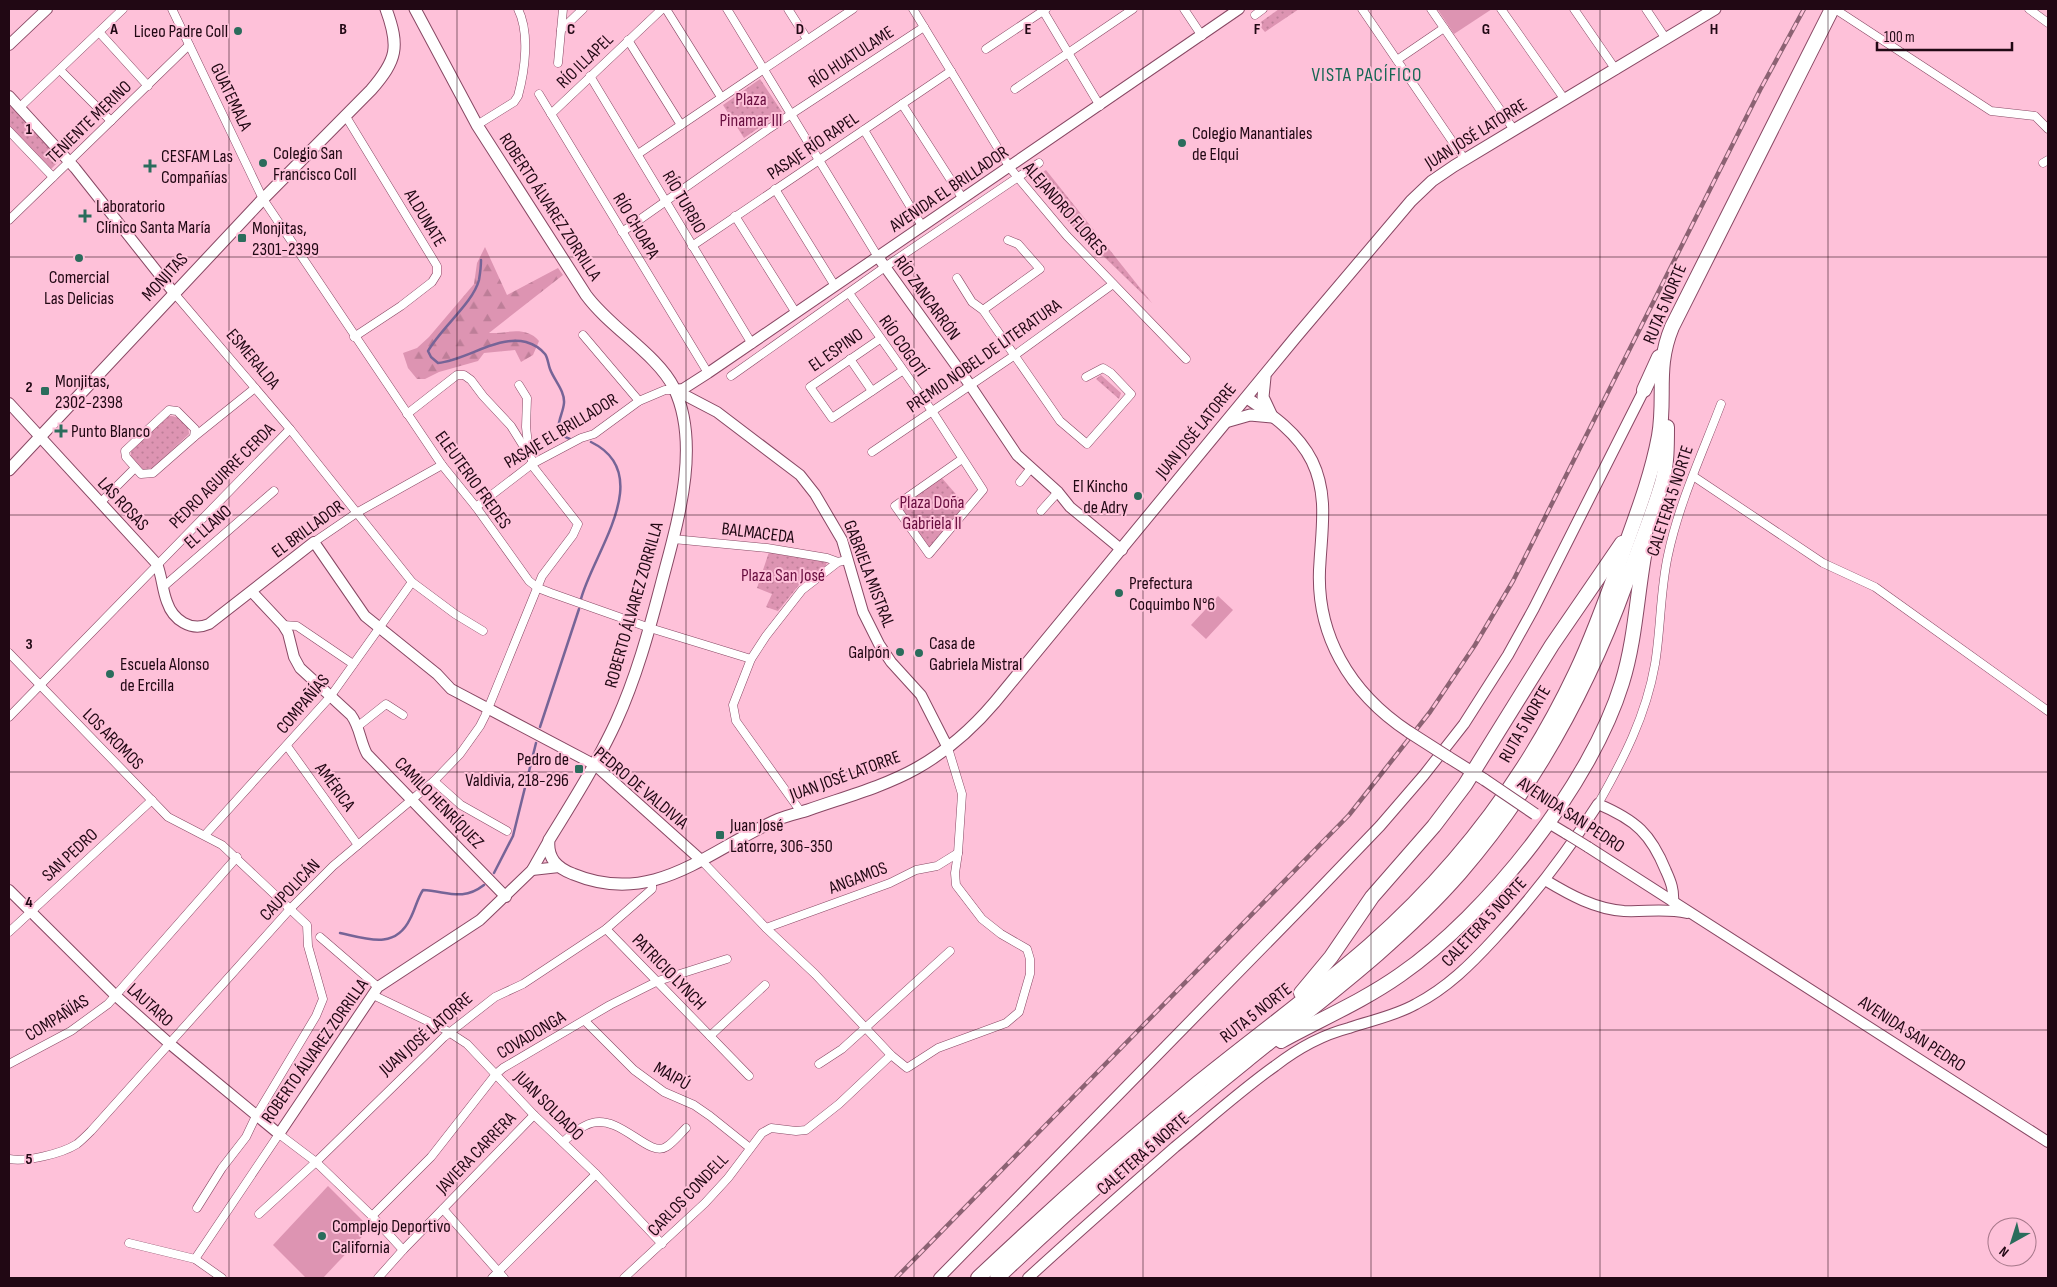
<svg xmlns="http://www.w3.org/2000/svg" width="2057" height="1287" font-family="'Sofia Sans Condensed',sans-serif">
	<defs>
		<pattern id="forest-firs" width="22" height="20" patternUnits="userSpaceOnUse" patternTransform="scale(1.25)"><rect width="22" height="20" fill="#dd94b2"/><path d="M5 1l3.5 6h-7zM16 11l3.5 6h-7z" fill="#bd7e98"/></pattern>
		<pattern id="park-dots" width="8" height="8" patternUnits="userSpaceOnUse" patternTransform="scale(1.25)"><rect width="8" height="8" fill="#dd94b2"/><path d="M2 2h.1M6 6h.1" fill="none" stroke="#bd7e98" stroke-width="1.8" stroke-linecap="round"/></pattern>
	</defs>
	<rect width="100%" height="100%" fill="#fec1d9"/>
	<g fill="#dd94b2">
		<polygon points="1440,9 1492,9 1454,34 1438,10"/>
		<polygon points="1218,596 1233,610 1206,639 1191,625"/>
		<polygon points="328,1186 370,1228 323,1278 306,1278 273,1245"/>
	</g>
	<path fill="url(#forest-firs)" d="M 485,247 L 507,295 L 558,268 L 563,275 L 489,333 C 506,334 525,325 539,341 L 533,355 L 521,362 L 515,350 L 484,353 L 478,361 L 439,372 L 425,379 L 417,379 L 408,368 L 403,353 L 417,348 L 429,337 L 474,284 L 477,263 Z"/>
	<g fill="url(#park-dots)">
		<polygon points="1279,9 1299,9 1265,32 1258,24"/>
		<polygon points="760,79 782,112 744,138 723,105"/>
		<polygon points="9,103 58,156 58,162 51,169 49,167 47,169 43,161 9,126"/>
		<polygon points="1046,170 1152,303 1072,226 1033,178"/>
		<polygon points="1101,375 1121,393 1119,399 1096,379"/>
		<path d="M 169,416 C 180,416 189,424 189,434 L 153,468 L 141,470 L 131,458 L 131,449 Z"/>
		<polygon points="941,477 968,508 929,548 899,506"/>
		<polygon points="769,552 827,560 826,566 799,585 778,611 766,607 772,594 757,588"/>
	</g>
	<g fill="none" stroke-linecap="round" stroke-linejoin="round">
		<g stroke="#766497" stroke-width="2.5">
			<path d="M 481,260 C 481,266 480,274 479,280 C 473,303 441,328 428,351 L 431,357 L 438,363 C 467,360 497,335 526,342 C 533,344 540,348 545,354 C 548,358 548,364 550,369 C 554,380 565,391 564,403 C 563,417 549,432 570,439"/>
			<path d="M 581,599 C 593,553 657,474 591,442"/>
			<polyline points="540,727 579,609"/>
			<polyline points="494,873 513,836 536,743"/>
			<path d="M 340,933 C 367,939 395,950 410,919 C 415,910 417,899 423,890 C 447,891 462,902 484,885"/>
		</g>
		<g stroke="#884864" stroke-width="9">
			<g id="minor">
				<polyline points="172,9 263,199 442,465 476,507 529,581 538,588 551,593 650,628 751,659"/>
				<polyline points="666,9 721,97"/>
				<polyline points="727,9 878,257"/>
				<polyline points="788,9 807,39"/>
				<polyline points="913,9 1010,168 1067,236 1186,359"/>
				<polyline points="1042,9 1100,106"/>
				<polyline points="1184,9 1202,36"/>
				<polyline points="1362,9 1465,160"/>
				<polyline points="1431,9 1514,130"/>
				<polyline points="1501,9 1565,100"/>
				<polyline points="1574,9 1616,70"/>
				<polyline points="1646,9 1666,39"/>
				<polyline points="2029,9 2048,23"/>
				<polyline points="1838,11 1991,111 2035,116 2048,129"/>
				<polyline points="1255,15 1263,9"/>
				<polyline points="561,30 583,9"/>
				<polyline points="99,32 148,86"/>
				<polyline points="628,40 681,125"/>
				<polyline points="986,49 1046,9"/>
				<polyline points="1397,60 1444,28"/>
				<polyline points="558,63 563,9"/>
				<polyline points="60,70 111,121"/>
				<polyline points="590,76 752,344"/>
				<polyline points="1015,89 1133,9"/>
				<polyline points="539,94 708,373"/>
				<polyline points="902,104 963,199"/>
				<polyline points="19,108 123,9"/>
				<polyline points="551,114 662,9"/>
				<polyline points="345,115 437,266 437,274 432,282 401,306 354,337"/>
				<path d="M 477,125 L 514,102 L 518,96 C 525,70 530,33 518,9"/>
				<polyline points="864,130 922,226"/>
				<polyline points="9,131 53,177"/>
				<polyline points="638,154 853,9"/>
				<polyline points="2043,163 2048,160"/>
				<polyline points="775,189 835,286"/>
				<polyline points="735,216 796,313"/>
				<polyline points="9,220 189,45"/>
				<polyline points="622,232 767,130 924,27"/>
				<polyline points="692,246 951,71"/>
				<polyline points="957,278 972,302 983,310 1060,421 1087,444 1131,394 1111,373 1103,368 1086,377"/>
				<polyline points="174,293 290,429 412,582 455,614 483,631"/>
				<polyline points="849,293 932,411 983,490 929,554 895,506 962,459"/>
				<polyline points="983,310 1040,269 1018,244 1008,240"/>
				<polyline points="583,335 639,401"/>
				<polyline points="880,339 810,387 832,418 902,371"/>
				<polyline points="850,359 872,391"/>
				<polyline points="731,376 885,267 1039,163"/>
				<polyline points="519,385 527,398 526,427 529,453"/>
				<polygon points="169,410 177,411 195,429 194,437 153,473 141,474 126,457 125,451"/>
				<polyline points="407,414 457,375 464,375 471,380 483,396 511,426 534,463"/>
				<polyline points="194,437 255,388"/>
				<polyline points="872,452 1015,355 1113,284"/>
				<polyline points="1693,476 1823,563 1875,587 2048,711"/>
				<polyline points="1020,482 1031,468"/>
				<polyline points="100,503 135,468"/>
				<polyline points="476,507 532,464 581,438 594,434 639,401 665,390 675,390"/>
				<polyline points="1041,511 1058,492"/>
				<polyline points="673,539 767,548 827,558 838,562"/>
				<polyline points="314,542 358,512 442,465"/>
				<polyline points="163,587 274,491"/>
				<polyline points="283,625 297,626 353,664"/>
				<polyline points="9,653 168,817 222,845 307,925 308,946 323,999 316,1016 256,1116 246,1137 222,1168 197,1208"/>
				<polyline points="9,717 290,429"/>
				<polyline points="357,727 386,704 403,715"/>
				<polyline points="287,746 358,845"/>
				<polyline points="434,781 461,805 507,831"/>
				<path d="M 1598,804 C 1623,760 1646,716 1655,664 C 1661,628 1660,591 1668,555 C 1679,503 1702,454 1721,404"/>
				<polyline points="801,812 736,721 733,705 751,659 766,636 802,590 838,562 847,560"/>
				<polyline points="205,835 330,697 412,582"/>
				<polyline points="701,860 766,928 815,974 891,1055 907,1068 938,1048 1006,1023 1019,1012 1030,974 1030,959 1027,949 1001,934 982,919 956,885 955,873 958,853 962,794 948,748"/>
				<polyline points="766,928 890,883 916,870 937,866 958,853"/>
				<polyline points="606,929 749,1076"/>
				<polyline points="9,932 152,800"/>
				<polyline points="320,937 378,987"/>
				<polyline points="373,995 444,1029 467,1044 534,1115 596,1174 662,1244"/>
				<polyline points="585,1021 634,1070 664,1092 694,1105 710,1116 750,1148"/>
				<polyline points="710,1036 765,985"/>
				<polyline points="9,1064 71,1031 108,1004 237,857"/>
				<polyline points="819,1064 842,1049 950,951"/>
				<path d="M 563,1142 C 572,1134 581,1126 592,1123 C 621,1115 649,1158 666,1147 C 673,1143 680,1134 686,1128"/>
				<path d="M 9,1159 C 26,1162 61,1154 77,1144 C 82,1140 87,1135 91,1131 L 291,908 L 333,866 L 434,781 L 460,754 L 480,726 L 485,716 L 542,576 L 573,535 L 578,524 L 531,464"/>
				<polyline points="443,1209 504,1278"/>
				<polyline points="259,1214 316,1162 444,1037 495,997 523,984 606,929 652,889 652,882"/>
				<polyline points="372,1216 431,1157 496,1074 503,1068 610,1005 658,981 727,959"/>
				<polyline points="129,1243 195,1259 222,1278"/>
				<polyline points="195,1259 279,1134 316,1162 372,1216 403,1250"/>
				<polyline points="378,1278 403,1250 534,1115"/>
				<polyline points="492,1278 596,1174"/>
				<polyline points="624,1278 705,1203 728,1178 762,1133 771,1128 796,1131 806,1130 839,1104 891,1055"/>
			</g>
		</g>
		<g stroke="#884864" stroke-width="12">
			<g id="tertiary">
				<polyline points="9,45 47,9"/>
				<polyline points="9,96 75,168 174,293"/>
				<polyline points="878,257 970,385 1017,455 1058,492 1070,507 1122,550"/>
				<polyline points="675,390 683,389 708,373 1239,9"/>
				<polyline points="675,390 717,412 800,475 815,494 842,540 863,612 879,644 891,662 921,695 948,748"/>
				<path d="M 9,403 L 157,564 C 162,576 162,589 167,602 C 173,620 191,632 209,624 L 314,542 L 365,616 L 437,674 L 451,689 L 595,765 L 701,860"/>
				<path d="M 252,592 L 283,625 L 288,633 L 294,657 L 300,668 L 351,715 C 360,727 360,741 367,754 L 506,897"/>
				<polyline points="1547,822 1567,834"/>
				<polyline points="1588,847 2048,1142"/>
				<polyline points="532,870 559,867"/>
				<path d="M 1545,880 C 1570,895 1595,909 1624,911 C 1646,912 1666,908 1687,913"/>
				<polyline points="9,890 116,996 170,1044 279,1134 378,987 480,920 532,870 549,840"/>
				<polyline points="939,1278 1307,902 1380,826 1424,775 1464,724 1508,655 1534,608 1644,390"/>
				<path d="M 1028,1278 C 1076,1234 1126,1190 1175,1147 C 1208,1120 1240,1091 1275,1066 C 1297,1049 1322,1035 1349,1028 C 1372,1020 1395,1016 1416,1004 C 1447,988 1471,964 1494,939 C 1533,897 1567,852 1598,804 C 1636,820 1651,834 1666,871 C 1671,882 1674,890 1673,902"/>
			</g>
		</g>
		<g stroke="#884864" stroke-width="13">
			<g id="secondary">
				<path d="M 415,9 L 477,125 L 586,295 C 610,328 657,354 674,388 C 702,447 676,527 661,585 C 649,631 636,678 616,722 C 597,763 573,801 549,840 C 547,858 557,868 573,874 C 655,908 709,849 779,819 C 789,815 799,813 808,810 C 845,797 883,787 917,768 C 947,751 973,728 995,702 L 1295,338 L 1411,201 L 1432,181 L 1454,166 L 1715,9"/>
				<polyline points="1265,377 1263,397 1271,414"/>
				<path d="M 1247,398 C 1272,415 1298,433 1312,461 C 1328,494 1322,527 1320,562 C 1314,634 1350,693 1409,732"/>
				<polyline points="1229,421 1250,415 1272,417"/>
				<path d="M 9,470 L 263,199 L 371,90 C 397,60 400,47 386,9"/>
				<polyline points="1448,757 1485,780"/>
			</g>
		</g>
		<g stroke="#884864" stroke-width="16">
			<g id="motorway">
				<polyline points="1644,390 1659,357"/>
				<polyline points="1301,993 1331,957 1372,897 1434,826 1465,785 1552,645 1622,543"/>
				<path d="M 1281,1041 C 1321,1019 1363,1001 1400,975 C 1488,914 1591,784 1622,683 C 1636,638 1637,591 1646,545"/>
				<path d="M 978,1278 C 1049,1211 1123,1145 1198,1083 C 1255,1037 1315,993 1370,945 C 1456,869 1527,776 1576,672 C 1595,632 1610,589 1625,547 C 1638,511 1652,474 1659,436 C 1666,396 1655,368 1672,327 L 1832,9"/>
				<path d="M 997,1278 C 1077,1202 1160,1130 1246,1061 C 1320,1001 1397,945 1460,873 C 1534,787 1588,689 1626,583 C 1638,550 1652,517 1662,483 C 1667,465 1667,446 1667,427"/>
			</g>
		</g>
		<use href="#minor" stroke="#fff" stroke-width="8"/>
		<use href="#tertiary" stroke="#fff" stroke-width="10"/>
		<use href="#secondary" stroke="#fff" stroke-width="11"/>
		<use href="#motorway" stroke="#fff" stroke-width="14"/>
		<g stroke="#8c6273" stroke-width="4.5">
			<polyline id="rail" points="896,1278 1349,815 1430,712 1475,645 1513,581 1760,90 1804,9"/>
		</g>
		<use href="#rail" stroke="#fec1d9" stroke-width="2.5" stroke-dasharray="8" stroke-linecap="butt"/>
		<g stroke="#884864" stroke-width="12" stroke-linecap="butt">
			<polyline id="tertiary-bridge" points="1567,834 1588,847"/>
		</g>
		<g stroke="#884864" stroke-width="13" stroke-linecap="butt">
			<g id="secondary-bridge">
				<polyline points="1409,732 1448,757"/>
				<polyline points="1485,780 1535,814"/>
			</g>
		</g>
		<use href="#tertiary-bridge" stroke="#fff" stroke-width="10"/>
		<use href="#secondary-bridge" stroke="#fff" stroke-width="11"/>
	</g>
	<path fill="none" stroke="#210814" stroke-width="1" stroke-opacity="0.55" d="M 229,9 L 229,1278M 457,9 L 457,1278M 686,9 L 686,1278M 914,9 L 914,1278M 1143,9 L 1143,1278M 1371,9 L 1371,1278M 1600,9 L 1600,1278M 1828,9 L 1828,1278M 9,257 L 2048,257M 9,515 L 2048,515M 9,772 L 2048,772M 9,1030 L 2048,1030"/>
	<g fill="#2b6c5c" stroke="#fec1d9" stroke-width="2">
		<circle cx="238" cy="31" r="5"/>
		<circle cx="1182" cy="143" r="5"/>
		<circle cx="263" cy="163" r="5"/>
		<path d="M147.5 158.5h5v5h5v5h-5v5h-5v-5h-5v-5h5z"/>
		<path d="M82.5 208.5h5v5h5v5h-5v5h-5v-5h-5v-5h5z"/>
		<rect x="237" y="233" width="10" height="10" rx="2.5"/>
		<circle cx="79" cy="258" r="5"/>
		<rect x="40" y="386" width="10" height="10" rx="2.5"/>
		<path d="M58.5 423.5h5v5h5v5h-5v5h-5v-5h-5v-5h5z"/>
		<circle cx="1138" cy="496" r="5"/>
		<circle cx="1119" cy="593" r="5"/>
		<circle cx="900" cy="652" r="5"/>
		<circle cx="919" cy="653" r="5"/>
		<circle cx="110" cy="674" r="5"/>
		<rect x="574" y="764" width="10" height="10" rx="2.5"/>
		<rect x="715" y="830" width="10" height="10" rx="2.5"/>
		<circle cx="322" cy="1236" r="5"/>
	</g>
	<g text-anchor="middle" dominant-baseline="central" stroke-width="4" stroke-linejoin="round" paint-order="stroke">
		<g font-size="18" fill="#210814" stroke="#fec1d9" text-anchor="start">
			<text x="228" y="31" text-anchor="end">Liceo Padre Coll</text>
			<text x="1192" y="133">Colegio Manantiales<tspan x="1192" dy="21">de Elqui</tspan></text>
			<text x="273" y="153">Colegio San<tspan x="273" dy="21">Francisco Coll</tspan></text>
			<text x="161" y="156">CESFAM Las<tspan x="161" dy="21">Compañías</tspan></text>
			<text x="96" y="206">Laboratorio<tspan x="96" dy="21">Clínico Santa María</tspan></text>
			<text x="252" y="228">Monjitas,<tspan x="252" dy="21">2301-2399</tspan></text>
			<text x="79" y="277" text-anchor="middle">Comercial<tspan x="79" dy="21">Las Delicias</tspan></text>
			<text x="55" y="381">Monjitas,<tspan x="55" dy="21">2302-2398</tspan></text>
			<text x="71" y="431">Punto Blanco</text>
			<text x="1128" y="486" text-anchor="end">El Kincho<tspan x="1128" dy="21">de Adry</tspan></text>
			<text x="1129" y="583">Prefectura<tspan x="1129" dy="21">Coquimbo N°6</tspan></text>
			<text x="929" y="643">Casa de<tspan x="929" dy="21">Gabriela Mistral</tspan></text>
			<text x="890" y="652" text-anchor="end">Galpón</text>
			<text x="120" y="664">Escuela Alonso<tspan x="120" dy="21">de Ercilla</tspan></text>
			<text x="569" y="759" text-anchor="end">Pedro de<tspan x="569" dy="21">Valdivia, 218-296</tspan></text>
			<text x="730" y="825">Juan José<tspan x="730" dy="21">Latorre, 306-350</tspan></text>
			<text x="332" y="1226">Complejo Deportivo<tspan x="332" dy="21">California</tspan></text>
		</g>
		<g font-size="18" fill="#210814" stroke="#fec1d9">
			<text transform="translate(851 57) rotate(-33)">RÍO HUATULAME</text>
			<text transform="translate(585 61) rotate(-44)">RÍO ILLAPEL</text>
			<text transform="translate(231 97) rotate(64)">GUATEMALA</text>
			<text transform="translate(89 122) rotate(-44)">TENIENTE MERINO</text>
			<text transform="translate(1476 134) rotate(-32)">JUAN JOSÉ LATORRE</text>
			<text transform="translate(813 146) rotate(-34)">PASAJE RÍO RAPEL</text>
			<text transform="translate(949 189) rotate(-34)">AVENIDA EL BRILLADOR</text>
			<text transform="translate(684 202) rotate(60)">RÍO TURBIO</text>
			<text transform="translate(550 207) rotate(57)">ROBERTO ÁLVAREZ ZORRILLA</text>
			<text transform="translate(1065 209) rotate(49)">ALEJANDRO FLORES</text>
			<text transform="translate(425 218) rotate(59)">ALDUNATE</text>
			<text transform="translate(636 226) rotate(59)">RÍO CHOAPA</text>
			<text transform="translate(165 277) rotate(-47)">MONJITAS</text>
			<text transform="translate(927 298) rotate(54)">RÍO ZANCARRÓN</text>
			<text transform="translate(1665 304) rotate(-67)">RUTA 5 NORTE</text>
			<text transform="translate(903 346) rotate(55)">RÍO COGOTÍ</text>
			<text transform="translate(836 350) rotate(-35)">EL ESPINO</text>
			<text transform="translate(984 356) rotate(-35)">PREMIO NOBEL DE LITERATURA</text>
			<text transform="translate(253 359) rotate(50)">ESMERALDA</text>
			<text transform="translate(561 431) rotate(-31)">PASAJE EL BRILLADOR</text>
			<text transform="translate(1196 431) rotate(-51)">JUAN JOSÉ LATORRE</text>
			<text transform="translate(222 476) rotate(-45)">PEDRO AGUIRRE CERDA</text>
			<text transform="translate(473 480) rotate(54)">ELEUTERIO FREDES</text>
			<text transform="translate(1670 501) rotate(-72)">CALETERA 5 NORTE</text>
			<text transform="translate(123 504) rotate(47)">LAS ROSAS</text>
			<text transform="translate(208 527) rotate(-41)">EL LLANO</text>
			<text transform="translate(308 529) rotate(-36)">EL BRILLADOR</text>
			<text transform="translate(758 533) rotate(7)">BALMACEDA</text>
			<text transform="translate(869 574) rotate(69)">GABRIELA MISTRAL</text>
			<text transform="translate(634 605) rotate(-74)">ROBERTO ÁLVAREZ ZORRILLA</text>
			<text transform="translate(303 704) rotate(-50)">COMPAÑÍAS</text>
			<text transform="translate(1525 724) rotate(-60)">RUTA 5 NORTE</text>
			<text transform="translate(113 739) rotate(45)">LOS AROMOS</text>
			<text transform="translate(845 776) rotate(-20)">JUAN JOSÉ LATORRE</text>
			<text transform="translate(335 787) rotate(54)">AMÉRICA</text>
			<text transform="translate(641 788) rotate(40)">PEDRO DE VALDIVIA</text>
			<text transform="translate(439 803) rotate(46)">CAMILO HENRÍQUEZ</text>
			<text transform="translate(1571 815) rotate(33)">AVENIDA SAN PEDRO</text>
			<text transform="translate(70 855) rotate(-43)">SAN PEDRO</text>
			<text transform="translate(858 878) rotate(-21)">ANGAMOS</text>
			<text transform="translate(290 890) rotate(-46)">CAUPOLICÁN</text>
			<text transform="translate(1484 922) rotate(-47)">CALETERA 5 NORTE</text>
			<text transform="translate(669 972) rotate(46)">PATRICIO LYNCH</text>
			<text transform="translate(150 1005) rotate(42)">LAUTARO</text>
			<text transform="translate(1256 1013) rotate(-38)">RUTA 5 NORTE</text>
			<text transform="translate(57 1018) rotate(-32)">COMPAÑÍAS</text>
			<text transform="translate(426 1034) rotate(-41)">JUAN JOSÉ LATORRE</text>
			<text transform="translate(1912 1034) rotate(33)">AVENIDA SAN PEDRO</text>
			<text transform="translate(531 1035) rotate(-31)">COVADONGA</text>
			<text transform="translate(315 1051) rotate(-55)">ROBERTO ÁLVAREZ ZORRILLA</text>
			<text transform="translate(672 1076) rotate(30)">MAIPÚ</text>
			<text transform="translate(549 1106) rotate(45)">JUAN SOLDADO</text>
			<text transform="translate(476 1153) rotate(-46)">JAVIERA CARRERA</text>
			<text transform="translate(1143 1154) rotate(-41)">CALETERA 5 NORTE</text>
			<text transform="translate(688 1195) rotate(-46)">CARLOS CONDELL</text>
		</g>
		<g font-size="18" fill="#680e3f" stroke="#fec1d9">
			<text x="751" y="99">Plaza<tspan x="751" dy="21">Pinamar III</tspan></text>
			<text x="932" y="502">Plaza Doña<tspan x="932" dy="21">Gabriela II</tspan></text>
			<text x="783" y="575">Plaza San José</text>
		</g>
		<g font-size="19" letter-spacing="1" fill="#166654" stroke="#fec1d9">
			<text x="1367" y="75">VISTA PACÍFICO</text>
		</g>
	</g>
	<g font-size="16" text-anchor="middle" font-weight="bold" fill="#210814" stroke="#fec1d9" stroke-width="4" stroke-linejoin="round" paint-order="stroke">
		<text x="114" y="34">A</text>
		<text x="343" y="34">B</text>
		<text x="571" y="34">C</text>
		<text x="800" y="34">D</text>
		<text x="1028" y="34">E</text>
		<text x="1257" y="34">F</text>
		<text x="1486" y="34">G</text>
		<text x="1714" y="34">H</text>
		<text x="29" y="134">1</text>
		<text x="29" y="392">2</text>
		<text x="29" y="649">3</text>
		<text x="29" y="907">4</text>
		<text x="29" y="1164">5</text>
	</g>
	<rect width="2057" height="1287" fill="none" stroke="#210814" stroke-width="20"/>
	<g transform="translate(2012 1242) rotate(219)"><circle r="24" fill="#fec1d9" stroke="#a6778a"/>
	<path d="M0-4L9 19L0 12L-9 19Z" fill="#2b6c5c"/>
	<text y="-8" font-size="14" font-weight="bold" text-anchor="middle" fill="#210814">N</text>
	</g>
	<path d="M1877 42v8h135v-8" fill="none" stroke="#210814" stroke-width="2.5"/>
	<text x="1884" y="42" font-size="15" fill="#210814" stroke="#fec1d9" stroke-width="4" paint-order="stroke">100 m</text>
</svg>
